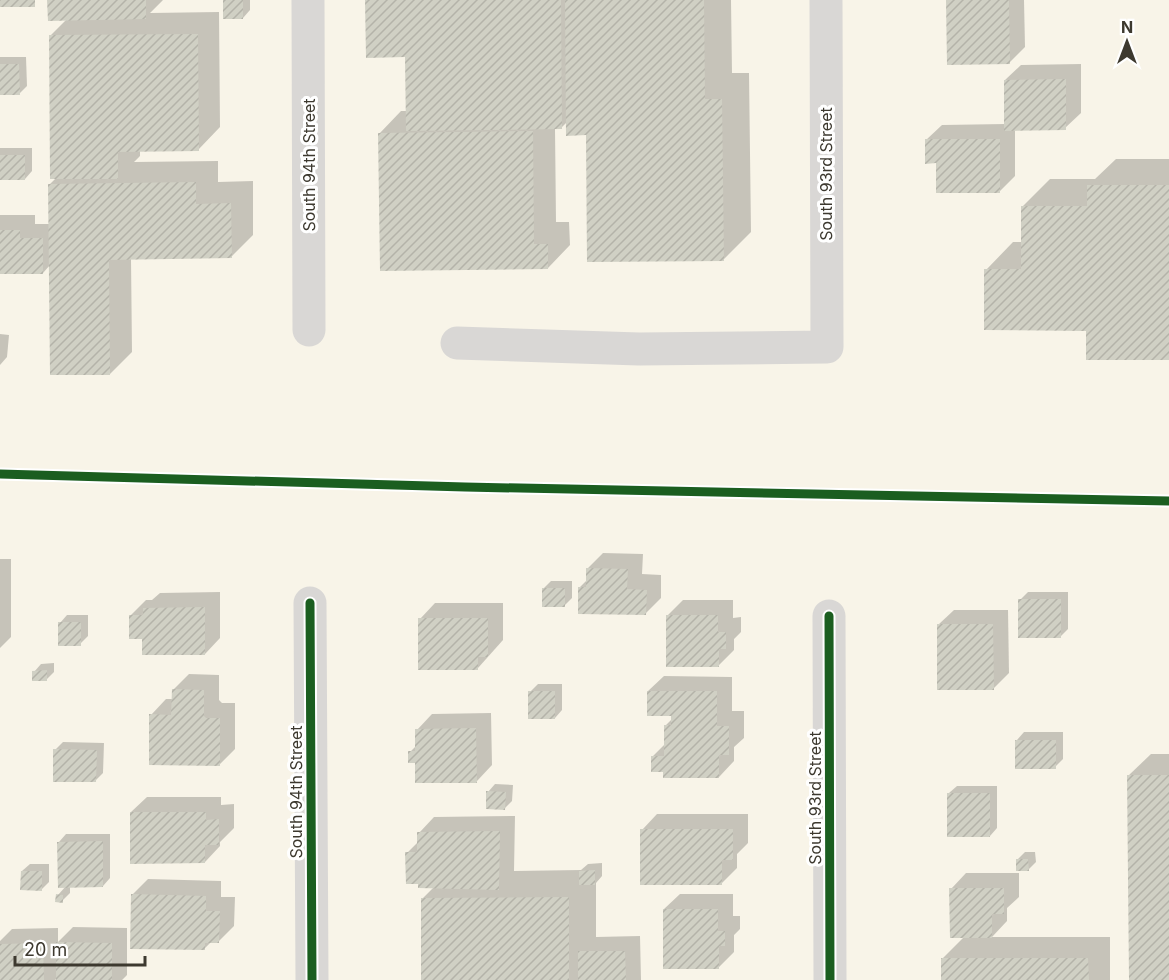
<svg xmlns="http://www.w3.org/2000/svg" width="1169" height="980" font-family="Inter,sans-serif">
	<defs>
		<pattern id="building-hatch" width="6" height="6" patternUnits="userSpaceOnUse" patternTransform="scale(1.5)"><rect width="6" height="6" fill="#d0d0c4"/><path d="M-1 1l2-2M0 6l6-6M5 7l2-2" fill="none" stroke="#b4b3a9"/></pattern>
	</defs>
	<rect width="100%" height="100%" fill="#f8f4e8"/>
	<g fill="#0003">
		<polygon points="49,0 163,0 150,13 219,12 220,127 198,150 140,150 140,156 134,162 218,161 218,182 253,181 253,235 231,257 131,258 132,352 110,374 50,265 43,273 0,273 0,215 35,215 35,224 50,224 50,184 56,178 50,36 67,19"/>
		<polygon points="225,0 250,0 250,10 243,18"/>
		<polygon points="367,0 731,0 732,73 749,73 751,232 723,260 587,134 568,121 561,128 555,128 556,222 569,222 570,245 548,268 379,134 401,111 407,111 407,56"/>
		<polygon points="948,0 1024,0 1025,47 1009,63"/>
		<polygon points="0,57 26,57 27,86 19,94 0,94"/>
		<polygon points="1081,64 1081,113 1065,128 1015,129 1015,176 1000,191 937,162 926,140 942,125 1005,124 1005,80 1021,65"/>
		<polygon points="0,148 32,148 32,171 25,179 0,179"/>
		<polygon points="1116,159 1169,159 1169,359 1088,329 986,270 1013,242 1023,242 1023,206 1050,179 1095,179"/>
		<polygon points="0,334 9,335 7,357 0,365"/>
		<polygon points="603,553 643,554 642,574 661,575 661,598 645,614 579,588 588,579 588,568"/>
		<polygon points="0,559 11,559 11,637 0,648"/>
		<polygon points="551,581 572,581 572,598 564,606 543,589"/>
		<polygon points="220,592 220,638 205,654 143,638 130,616 146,600 152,600 160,593"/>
		<polygon points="1028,592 1068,592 1068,629 1060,637 1020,600"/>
		<polygon points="683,600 733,600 733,618 741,617 741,632 734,639 734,650 719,665 667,616"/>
		<polygon points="435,603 503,603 503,640 478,668 420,619"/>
		<polygon points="954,610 1008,610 1009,673 993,689 938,625"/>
		<polygon points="67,615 88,615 88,636 80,644 60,623"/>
		<polygon points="54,663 54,672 46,680 34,672 41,664"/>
		<polygon points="189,674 219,675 219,700 222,703 235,703 235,749 219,765 151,715 166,699 173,699 173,690"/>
		<polygon points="664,676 732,677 732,711 744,711 744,738 734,747 734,761 719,777 665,771 652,757 665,744 665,726 672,719 672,714 648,691"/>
		<polygon points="538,684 562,684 562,710 555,718 530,692"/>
		<polygon points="491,713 492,765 477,781 416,761 410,752 417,745 417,730 432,714"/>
		<polygon points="1024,732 1063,732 1063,759 1055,767 1017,740"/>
		<polygon points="63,742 104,743 103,773 96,780 55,750"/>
		<polygon points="1151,754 1169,754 1169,980 1130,980 1128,776"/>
		<polygon points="495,784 513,785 512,801 504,809 488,792"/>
		<polygon points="957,786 997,786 997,828 990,836 949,793"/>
		<polygon points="147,797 221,797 221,805 234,804 234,828 220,842 220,846 205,862 131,812"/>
		<polygon points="657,814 748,814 748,843 737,854 737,868 721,884 642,830"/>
		<polygon points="515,816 514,871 581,870 588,864 602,863 602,876 596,883 596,937 640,936 641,980 423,980 423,898 434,887 407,853 419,841 419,833 434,817"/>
		<polygon points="66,834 110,834 110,878 103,886 70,886 70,893 62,901 58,895 66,886 59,842"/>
		<polygon points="1025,852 1035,852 1036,862 1028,870 1017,860"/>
		<polygon points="30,864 49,864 49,882 41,890 22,871"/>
		<polygon points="966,873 1019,873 1019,897 1007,908 1007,921 992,937 1110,937 1110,980 942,980 942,959 964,937 951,889"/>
		<polygon points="148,879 221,881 221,897 235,897 234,926 218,942 211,942 205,948 132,895"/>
		<polygon points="680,894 733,894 733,916 740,916 740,929 734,935 734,952 719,967 664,909"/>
		<polygon points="73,927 127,928 127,975 122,980 58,980 58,978 55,980 0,980 0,941 12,929 58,928 58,942"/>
	</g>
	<g fill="url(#building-hatch)">
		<rect x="0" y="0" width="35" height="7"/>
		<polygon points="47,0 146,0 146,19 48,21"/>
		<rect x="223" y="0" width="20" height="19"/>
		<polygon points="365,0 561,0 562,129 406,131 405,57 366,58"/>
		<polygon points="565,0 704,0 705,99 722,99 724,261 587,262 586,135 566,136"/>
		<polygon points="946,0 1009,0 1010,64 947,65"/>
		<polygon points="198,34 199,151 118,152 118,179 50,179 49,35"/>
		<polygon points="0,64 19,64 20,95 0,95"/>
		<polygon points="1066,79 1066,130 1004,131 1004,80"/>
		<polygon points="533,131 534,244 548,244 548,269 380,271 378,133"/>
		<polygon points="925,139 1000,139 1000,193 936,193 936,163 925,164"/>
		<rect x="0" y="155" width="25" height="25"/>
		<polygon points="196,182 196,204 231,203 232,258 109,260 110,375 50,375 48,184"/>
		<polygon points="1087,185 1169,185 1169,360 1086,360 1086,331 984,330 984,269 1021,269 1021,206 1087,206"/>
		<polygon points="0,230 20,230 20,238 43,238 43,274 0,274"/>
		<polygon points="586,568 628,569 627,589 647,590 646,615 578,614 578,587 586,587"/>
		<rect x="542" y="588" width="23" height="19"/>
		<rect x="1018" y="599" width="43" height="39"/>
		<polygon points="205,607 205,655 142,655 142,639 129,639 129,615 143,615 143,608"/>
		<polygon points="666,615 718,615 718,632 726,632 726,649 719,649 719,667 666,667"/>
		<polygon points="418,618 488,618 488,657 478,657 478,670 418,670"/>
		<rect x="58" y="622" width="23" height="24"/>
		<polygon points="937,624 993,624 994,690 937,690"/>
		<polygon points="47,670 47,681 32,681 32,671"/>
		<polygon points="172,689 204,690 204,716 206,718 220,718 220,766 149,765 149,714 171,715"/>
		<rect x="528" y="691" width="27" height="28"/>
		<polygon points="647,691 717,691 717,726 729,726 729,755 719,755 719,778 663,778 663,772 651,772 651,756 664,756 664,725 671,725 671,716 647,716"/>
		<polygon points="476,728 477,783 415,783 415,763 408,763 408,751 415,751 415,729"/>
		<rect x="1015" y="740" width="41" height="29"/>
		<polygon points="53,749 97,750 96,782 53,782"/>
		<polygon points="1127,775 1169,775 1169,980 1129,980"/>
		<polygon points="486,791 506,792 505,810 486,809"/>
		<rect x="947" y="793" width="43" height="44"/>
		<polygon points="130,812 206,812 206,820 219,819 219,845 205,845 205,863 130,864"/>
		<polygon points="640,829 733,829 733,860 722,860 722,885 640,885"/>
		<polygon points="500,831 499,890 418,888 418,884 406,884 405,852 417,852 417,832"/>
		<polygon points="103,841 103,887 58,888 57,842"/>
		<polygon points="1016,859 1028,859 1029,871 1016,871"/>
		<polygon points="595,870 595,885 579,885 579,871"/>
		<polygon points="21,871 42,871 42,891 20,890"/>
		<polygon points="949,888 1004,888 1004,914 992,914 992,938 950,938"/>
		<polygon points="56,894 63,895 63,903 55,902"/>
		<polygon points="131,894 206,896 206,911 220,911 219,943 205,943 205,950 130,949"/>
		<polygon points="569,897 569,980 421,980 421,898"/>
		<polygon points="663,909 718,909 718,931 725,931 725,946 719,946 719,969 663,969"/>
		<polygon points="56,942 112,943 112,980 56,980"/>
		<polygon points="43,943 44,980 0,980 0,944"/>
		<polygon points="578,951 625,951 626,980 578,980"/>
		<polygon points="941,958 1088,958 1089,980 941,980"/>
	</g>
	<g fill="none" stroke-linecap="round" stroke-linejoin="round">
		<g stroke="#d9d7d5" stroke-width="33">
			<polyline points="308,0 309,330"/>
			<polyline points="457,343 639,349 827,347 826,0"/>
			<polyline points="310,603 312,980"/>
			<polyline points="829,616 830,980"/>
		</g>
		<g stroke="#fff" stroke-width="13">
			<g id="cycleway">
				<polyline points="0,474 465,487 1169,501"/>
				<polyline points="310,603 312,980"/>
				<polyline points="829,616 830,980"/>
			</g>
		</g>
		<use href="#cycleway" stroke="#1b5e20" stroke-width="9"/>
	</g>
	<g text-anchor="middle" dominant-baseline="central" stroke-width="6" stroke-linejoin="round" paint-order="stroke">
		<g font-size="16" fill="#3d392f" stroke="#fff">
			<text transform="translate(309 165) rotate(-90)">South 94th Street</text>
			<text transform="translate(826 174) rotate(-90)">South 93rd Street</text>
			<text transform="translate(296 792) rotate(-90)">South 94th Street</text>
			<text transform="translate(815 798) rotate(-90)">South 93rd Street</text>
		</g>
	</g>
	<g transform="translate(1127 42)" stroke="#ffffff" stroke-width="4.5" paint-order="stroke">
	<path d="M0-4.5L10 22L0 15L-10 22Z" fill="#3d392f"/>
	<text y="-9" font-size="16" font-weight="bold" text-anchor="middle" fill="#3d392f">N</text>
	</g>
	<path d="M15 956v9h130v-9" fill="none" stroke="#3d392f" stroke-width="3"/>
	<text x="24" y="956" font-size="18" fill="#3d392f" stroke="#ffffff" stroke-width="4.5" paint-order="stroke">20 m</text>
</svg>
